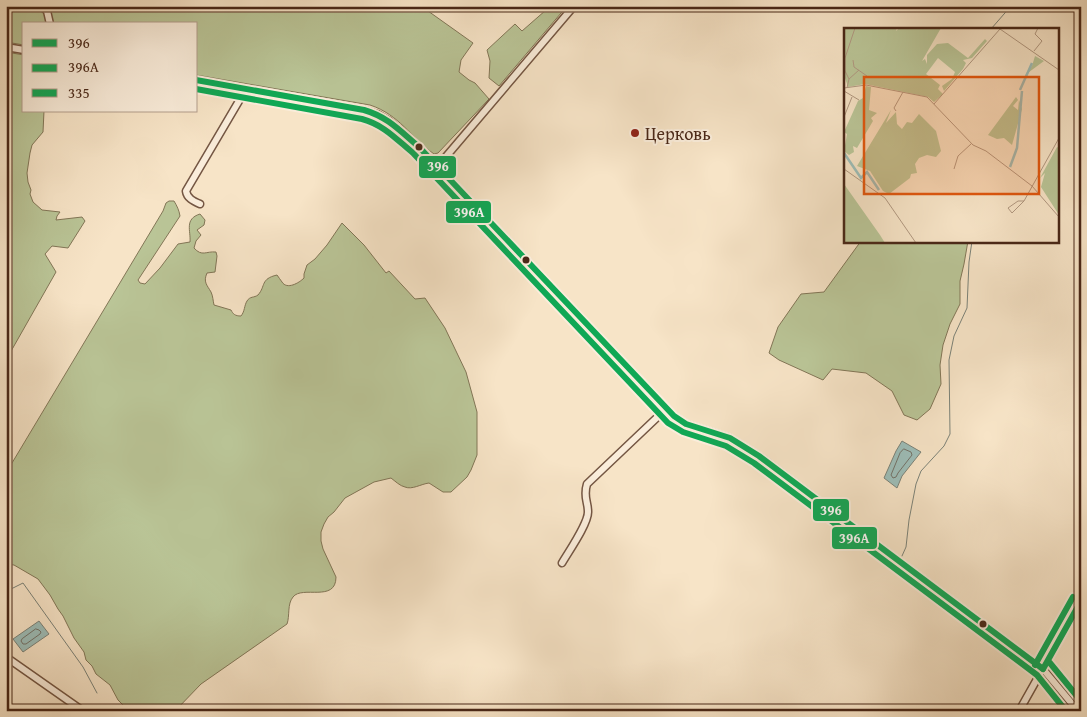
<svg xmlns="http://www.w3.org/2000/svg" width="1087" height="717" font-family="'Gentium Book Plus',serif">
	<rect width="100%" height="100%" fill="#f7e4c7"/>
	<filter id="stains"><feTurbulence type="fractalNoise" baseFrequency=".004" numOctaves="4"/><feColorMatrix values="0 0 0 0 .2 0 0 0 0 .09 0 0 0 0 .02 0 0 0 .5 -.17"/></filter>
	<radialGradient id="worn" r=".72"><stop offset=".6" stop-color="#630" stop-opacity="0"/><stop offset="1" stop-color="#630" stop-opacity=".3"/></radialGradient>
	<g fill="#bac597" stroke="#827657">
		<path d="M 6,6 L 421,6 L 473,43 L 461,60 L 459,72 L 469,80 L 475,83 L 489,99 L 438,153 L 434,154 C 410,137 400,115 370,105 L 196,75 L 196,24 L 24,24 L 24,45 L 6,42 Z"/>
		<polygon points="547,6 567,6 499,86 489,78 490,61 487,50 515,24 522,31 546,10"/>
		<polygon points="12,53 24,55 24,111 44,111 43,132 32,145 30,153 27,173 28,182 31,190 30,194 33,202 42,210 60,212 57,216 56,220 82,217 85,221 68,248 52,246 45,254 56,272 6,360 6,71"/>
		<path d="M 169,201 L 174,201 C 177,206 179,210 180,216 L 138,280 L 140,283 L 145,284 L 160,268 L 178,244 L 190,242 C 191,231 184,219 200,214 L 205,220 L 204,225 L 197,230 L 201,235 L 196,241 L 194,248 C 202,257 206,251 216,252 L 217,256 L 215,272 L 207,273 C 203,282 207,285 211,292 C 213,296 213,301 214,305 L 231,310 C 233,314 235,316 241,316 C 245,311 244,306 247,301 C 250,296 254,298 258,295 C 266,286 260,279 277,275 C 279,277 280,280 282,282 C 287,290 299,283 304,278 L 304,274 L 307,265 L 315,259 L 327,245 L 342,223 L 364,245 L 386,273 L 389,271 L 415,299 L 425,298 L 445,328 L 466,372 L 477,412 L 477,455 L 471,470 L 467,477 L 451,492 L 443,492 L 429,483 C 421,484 412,490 405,487 C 400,486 395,481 391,478 L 374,482 L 345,498 L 334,512 L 328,517 L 324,524 L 321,532 L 321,541 L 323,549 L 336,577 C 336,603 302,585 293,597 C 287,604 290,616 287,624 L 201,684 L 175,711 L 129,711 L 118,700 L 110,685 L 96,674 L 92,666 L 86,660 L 84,652 L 74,638 L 63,616 L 58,609 L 50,595 L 38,579 L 14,565 L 6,564 L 6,473 L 163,211 L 166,203 Z"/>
		<polygon points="861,241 968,241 964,264 960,281 960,304 950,324 943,345 940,365 941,384 930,409 917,420 904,415 892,391 866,373 832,369 823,380 779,360 769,353 778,327 801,294 824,292"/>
	</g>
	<g fill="#9dbeb9" stroke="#7b8278">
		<polygon points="902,441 921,452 902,476 897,488 884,478 896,451"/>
		<polygon points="39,621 49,634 23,652 13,639"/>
	</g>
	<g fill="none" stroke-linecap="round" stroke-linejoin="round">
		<g stroke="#737268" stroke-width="1">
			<polygon points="904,449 911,452 912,455 898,473 896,477 893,478 891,475 900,453"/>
			<polygon points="36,629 39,630 41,632 40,634 26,644 23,644 21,641 22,639"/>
		</g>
		<g stroke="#7b8278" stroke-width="1">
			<polyline points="991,29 1011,6"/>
			<polyline points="902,556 906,547 909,520 916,484 921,471 944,446 950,434 949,360 954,336 967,308 969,262 972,241"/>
			<polyline points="6,592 9,590 23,583 83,667 97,693"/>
		</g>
		<g stroke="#745643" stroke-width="9">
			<g id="minor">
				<polyline points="41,6 47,11 50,24"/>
				<polyline points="6,47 24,50"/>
				<polyline points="196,80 364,110 377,114 389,121 419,147 674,416 686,424 730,438 759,456 1043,669 1078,711"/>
				<polyline points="438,166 574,6"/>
				<path d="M 200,204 C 193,201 187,198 186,191 L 246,89"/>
				<path d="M 562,563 C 569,551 588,524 588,512 C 588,501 583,497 587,484 L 666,409"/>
				<polyline points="6,657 83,711"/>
				<polyline points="1019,711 1081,601"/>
			</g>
		</g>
		<use href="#minor" stroke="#faeddb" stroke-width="6"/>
		<g stroke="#faeddb" stroke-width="10">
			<g id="bus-1">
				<path d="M 196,80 L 364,110 C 388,117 400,131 419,147 L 674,416 L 686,424 L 730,438 L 759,456 L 1043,669"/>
				<polyline points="1043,669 1081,601"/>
			</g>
		</g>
		<g stroke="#faeddb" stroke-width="10">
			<path id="bus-2" d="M 196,89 L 362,119 C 384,125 396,139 413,153 L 668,423 L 683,432 L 726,446 L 754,463 L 1037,675 L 1066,711"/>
		</g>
		<g stroke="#faeddb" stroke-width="10">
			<g id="bus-3">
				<polyline points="1050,663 1081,701"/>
				<polyline points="1035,665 1073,597"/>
			</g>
		</g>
		<use href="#bus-1" stroke="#10a855" stroke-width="6"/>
		<use href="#bus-2" stroke="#10a855" stroke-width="6"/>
		<use href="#bus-3" stroke="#10a855" stroke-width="6"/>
	</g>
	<circle fill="#8f2418" stroke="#faeddb" stroke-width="2" cx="635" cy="133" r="5"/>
	<g fill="#492717" stroke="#faeddb" stroke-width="2">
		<circle cx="419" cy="147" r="4.5"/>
		<circle cx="526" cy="260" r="4.5"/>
		<circle cx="983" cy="624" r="4.5"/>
	</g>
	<g text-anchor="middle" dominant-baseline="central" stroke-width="4" stroke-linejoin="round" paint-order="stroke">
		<g font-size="18" fill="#492717" stroke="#faeddb" text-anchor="start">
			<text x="645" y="133">Церковь</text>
		</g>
	</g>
	<g transform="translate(844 28)">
		<rect width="215" height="215" fill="#f7e4c7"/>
		<path d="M 0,0 L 53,0 L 52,3 L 55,0 L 97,0 L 78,33 L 81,31 L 83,36 L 83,27 L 93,16 L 104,15 L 124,30 L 141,11 L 143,13 L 128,30 L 119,32 L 122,35 L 119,41 L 100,63 L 98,58 L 108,51 L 111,44 L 94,30 L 82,46 L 96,57 L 94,61 L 99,66 L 90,74 L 84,69 L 21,56 L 4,59 L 0,47 ZM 191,28 L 200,33 L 181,47 L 188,38 ZM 22,58 L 27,59 L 25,82 L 33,85 L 27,90 L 29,93 L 13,120 L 9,118 L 10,124 L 5,127 L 0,123 L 3,106 L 0,104 L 14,73 L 19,70 ZM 172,69 L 174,72 L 169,78 L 174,82 L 175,72 L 178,81 L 168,117 L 160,110 L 153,111 L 144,107 ZM 47,82 L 42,95 L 52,84 L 53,96 L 58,101 L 63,94 L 68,95 L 75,86 L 92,103 L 97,123 L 92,129 L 83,127 L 75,130 L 71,136 L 73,145 L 67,146 L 66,150 L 45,166 L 39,163 L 26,143 L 13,138 ZM 213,119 L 215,120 L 215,187 L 197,159 L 201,145 L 196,150 ZM 0,156 L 36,207 L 41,215 L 0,215 Z" fill="#bac597"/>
		<path fill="none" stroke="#9dbeb9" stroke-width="2.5" d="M 176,62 L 188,35M 0,125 L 17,150 L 23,144 L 35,162M 166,139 L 173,120 L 178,63"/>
		<path fill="none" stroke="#b19881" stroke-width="1" d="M 190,23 L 198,13 L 191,6 L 194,0M 9,32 L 10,39 L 23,48M 5,51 L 1,43 L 1,30 L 11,0M 0,60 L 22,57 L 83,69 L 129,117 L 142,123 L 188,158 L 215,189M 3,60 L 5,51 L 15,42M 0,63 L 15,72M 90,76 L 156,1 L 215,42M 52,83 L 50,80 L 59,64M 0,89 L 8,69M 0,141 L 41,170 L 72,215M 110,141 L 114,128 L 127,116M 174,173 L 180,173 L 168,185 L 164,180 ZM 180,173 L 215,110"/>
		<path fill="#e0560d" fill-opacity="0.15" stroke="#e0560d" stroke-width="2.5" d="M 20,49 L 195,49 L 195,166 L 20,166 Z"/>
		<rect width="215" height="215" fill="none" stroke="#492717" stroke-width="2.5"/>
	</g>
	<g stroke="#faeddb" stroke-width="2">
		<rect x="418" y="155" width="39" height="24" rx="5" fill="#10a855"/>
		<rect x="445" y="200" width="47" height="24" rx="5" fill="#10a855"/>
		<rect x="812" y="498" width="38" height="24" rx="5" fill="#10a855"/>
		<rect x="831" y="526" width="47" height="24" rx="5" fill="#10a855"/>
	</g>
	<g font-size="14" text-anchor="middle" font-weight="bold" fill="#fff">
		<text x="438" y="171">396</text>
		<text x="469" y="217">396А</text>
		<text x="831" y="515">396</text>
		<text x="854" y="543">396А</text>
	</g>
	<rect width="1087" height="717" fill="none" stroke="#f7e4c7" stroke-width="25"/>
	<rect x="8" y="8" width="1072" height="702" fill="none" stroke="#492717" stroke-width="2.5"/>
	<rect x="12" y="12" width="1062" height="692" fill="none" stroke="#492717"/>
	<rect x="22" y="22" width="175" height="90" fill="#faeddb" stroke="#b39e8d"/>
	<rect x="32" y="39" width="25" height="8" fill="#10a855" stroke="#b39e8d"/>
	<text x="68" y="48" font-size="15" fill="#492717">396</text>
	<rect x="32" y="64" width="25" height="8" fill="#10a855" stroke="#b39e8d"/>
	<text x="68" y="72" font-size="15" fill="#492717">396А</text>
	<rect x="32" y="89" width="25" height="8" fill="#10a855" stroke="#b39e8d"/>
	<text x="68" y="98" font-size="15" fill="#492717">335</text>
	<rect width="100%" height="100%" filter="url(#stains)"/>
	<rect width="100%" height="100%" fill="url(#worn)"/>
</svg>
